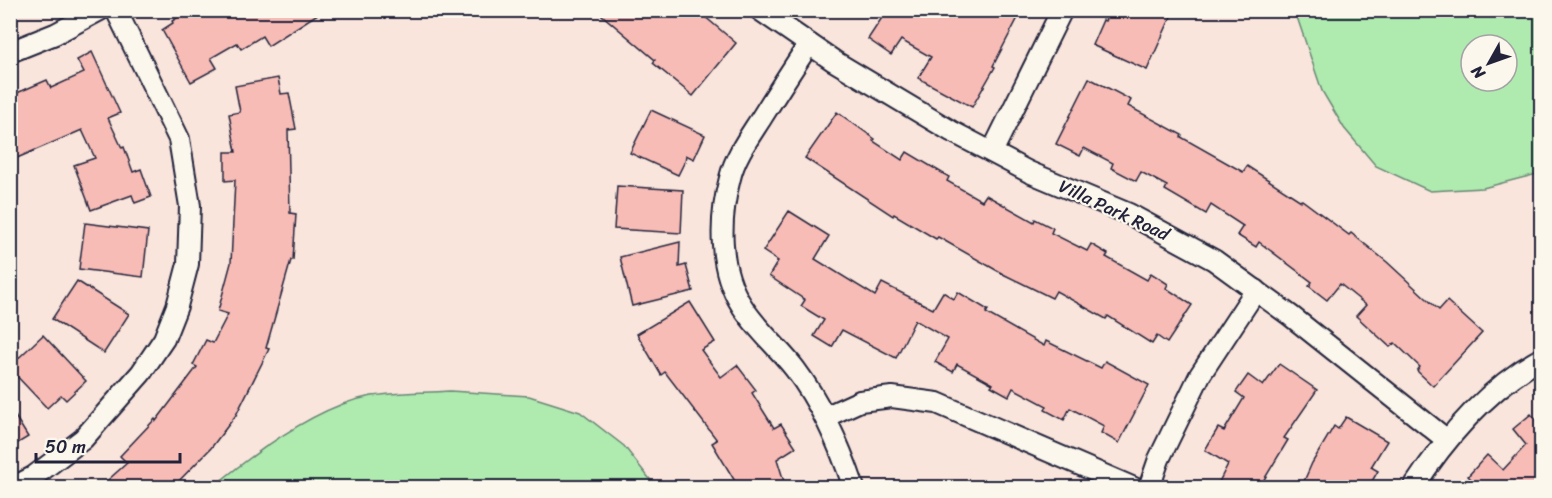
<svg xmlns="http://www.w3.org/2000/svg" width="1552" height="498" font-family="Sriracha,sans-serif">
	<rect width="100%" height="100%" fill="#fae5dc"/>
	<filter id="ink" filterUnits="userSpaceOnUse"><feTurbulence type="fractalNoise" baseFrequency=".0167" numOctaves="2"/><feDisplacementMap in="SourceGraphic" scale="12" xChannelSelector="R" yChannelSelector="G"/><feConvolveMatrix kernelMatrix="1 2 1 2 8 2 1 2 1" color-interpolation-filters="sRGB"/></filter>
	<g filter="url(#ink)">
		<g fill="#afeaaf" stroke="#688675" stroke-width="1.5" fill-rule="evenodd">
			<path d="M 1295,11 L 1541,11 L 1541,173 L 1483,188 L 1430,191 L 1376,166 L 1344,128 L 1322,91 ZM 1471,45 L 1507,45 L 1507,81 L 1471,81 Z"/>
			<path d="M 450,391 L 529,396 L 580,412 L 624,446 L 656,487 L 213,487 C 253,454 316,407 367,397 C 394,392 423,393 450,391 Z"/>
		</g>
		<g fill="#f8bcb6" stroke="#22223b" stroke-width="1.5">
			<polygon points="190,10 324,10 268,46 262,36 241,49 237,43 211,58 217,68 191,82 162,30 173,23 172,21"/>
			<polygon points="596,10 697,10 736,43 693,96 653,63 655,60"/>
			<polygon points="887,10 1022,10 993,66 995,67 972,107 918,78 931,57 901,40 891,55 868,39"/>
			<polygon points="1110,10 1174,10 1147,70 1092,45 1103,20 1105,21"/>
			<polygon points="92,52 120,113 108,118 122,148 124,147 133,172 141,169 151,197 135,203 132,195 91,210 74,165 95,158 82,130 10,161 10,96 47,80 51,88 84,73 77,60"/>
			<polygon points="278,78 281,94 289,93 296,129 288,130 290,213 296,214 293,260 291,260 266,348 269,349 236,415 211,448 172,488 99,488 127,463 120,456 155,419 156,421 197,367 193,365 206,340 213,343 228,314 218,311 231,263 235,180 225,181 225,152 236,152 229,114 240,112 235,86"/>
			<polygon points="1089,78 1131,100 1128,106 1182,135 1181,137 1243,172 1247,166 1301,201 1302,200 1349,235 1351,233 1387,262 1439,310 1447,301 1482,333 1433,386 1417,371 1420,367 1395,343 1390,347 1356,316 1366,305 1340,284 1327,300 1309,286 1312,282 1259,242 1256,247 1237,235 1243,226 1211,205 1206,214 1165,190 1167,186 1141,172 1136,181 1111,168 1113,163 1084,148 1080,156 1056,144"/>
			<polygon points="651,110 705,135 694,159 686,155 685,161 678,175 630,153"/>
			<polygon points="837,112 875,139 873,141 902,160 907,152 949,177 947,181 982,201 986,195 1034,222 1035,219 1053,228 1051,233 1087,251 1091,244 1108,254 1106,257 1147,280 1151,273 1168,284 1166,288 1192,305 1167,343 1157,336 1152,344 1108,316 1106,319 1056,291 1052,298 1003,274 938,237 936,239 894,214 893,216 805,158"/>
			<polygon points="617,186 683,190 681,233 614,229"/>
			<polygon points="789,211 829,236 815,259 875,296 882,283 933,309 943,292 954,299 958,292 988,310 986,313 1044,346 1046,341 1101,368 1105,361 1149,385 1119,443 1101,433 1104,426 1070,408 1064,420 1045,410 1047,406 1013,388 1009,396 991,386 993,384 957,364 953,372 935,362 948,339 915,320 896,358 842,330 832,347 814,336 824,320 801,306 805,300 769,276 778,261 763,251"/>
			<polygon points="85,223 148,231 143,277 79,269"/>
			<polygon points="680,242 679,267 686,265 693,291 632,306 620,257"/>
			<polygon points="77,281 129,314 104,353 52,319"/>
			<polygon points="690,302 715,342 701,350 721,377 737,365 756,390 752,393 774,428 781,424 796,447 777,459 786,488 739,488 712,443 717,440 665,372 661,375 637,334"/>
			<polygon points="43,335 86,381 66,400 61,395 47,408 10,369 10,366"/>
			<polygon points="1279,364 1317,390 1284,438 1288,440 1259,488 1216,488 1228,464 1205,450 1218,428 1224,431 1244,398 1236,392 1248,375 1263,386"/>
			<polygon points="10,408 28,437 10,448"/>
			<polygon points="1531,414 1542,427 1542,488 1480,488 1468,476 1487,455 1503,470 1526,445 1513,429"/>
			<polygon points="1346,417 1387,441 1371,467 1378,471 1368,488 1301,488 1312,463 1334,426 1338,429"/>
		</g>
		<g fill="none" stroke-linecap="round" stroke-linejoin="round">
			<g stroke="#22223b" stroke-width="24">
				<g id="minor">
					<polyline points="760,10 834,61 951,131 1029,172 1129,214 1214,260 1291,316 1447,440"/>
					<path d="M 809,44 C 793,68 777,93 762,117 C 750,136 735,156 730,178 C 719,219 718,269 742,306 C 756,329 779,348 795,369 C 822,405 840,446 854,488"/>
					<polyline points="10,52 55,34 100,10"/>
					<polyline points="992,152 1062,10"/>
					<polyline points="825,417 860,401 892,397 937,403 1134,488"/>
					<polyline points="12,488 33,477 83,439 141,373 164,339 177,306 188,264 190,206 179,139 116,10"/>
					<polyline points="1149,488 1159,459 1200,375 1256,290"/>
					<path d="M 1413,488 C 1446,437 1488,388 1542,358"/>
				</g>
			</g>
			<use href="#minor" stroke="#fbf7ec" stroke-width="20"/>
		</g>
	</g>
	<g text-anchor="middle" dominant-baseline="central" stroke-width="4.5" stroke-linejoin="round" paint-order="stroke">
		<g font-size="18" fill="#22223b" stroke="#fbf7ec">
			<text transform="translate(1114 210) rotate(25)">Villa Park Road</text>
		</g>
	</g>
	<rect width="1552" height="498" fill="none" stroke="#fbf7ec" stroke-width="36"/>
	<rect x="18" y="18" width="1516" height="462" fill="none" stroke="#22223b" stroke-width="2" filter="url(#ink)"/>
	<g transform="translate(1489 63) rotate(230)"><circle r="28" fill="#fbf7ec" stroke="#a4a2a5" stroke-width="1.5"/>
	<path d="M0-4.5L10 22L0 15L-10 22Z" fill="#22223b"/>
	<text y="-9" font-size="16" font-weight="bold" text-anchor="middle" fill="#22223b">N</text>
	</g>
	<path d="M36 453v9h144v-9" fill="none" stroke="#22223b" stroke-width="3"/>
	<text x="45" y="453" font-size="18" fill="#22223b" stroke="#fbf7ec" stroke-width="4.5" paint-order="stroke">50 m</text>
</svg>
